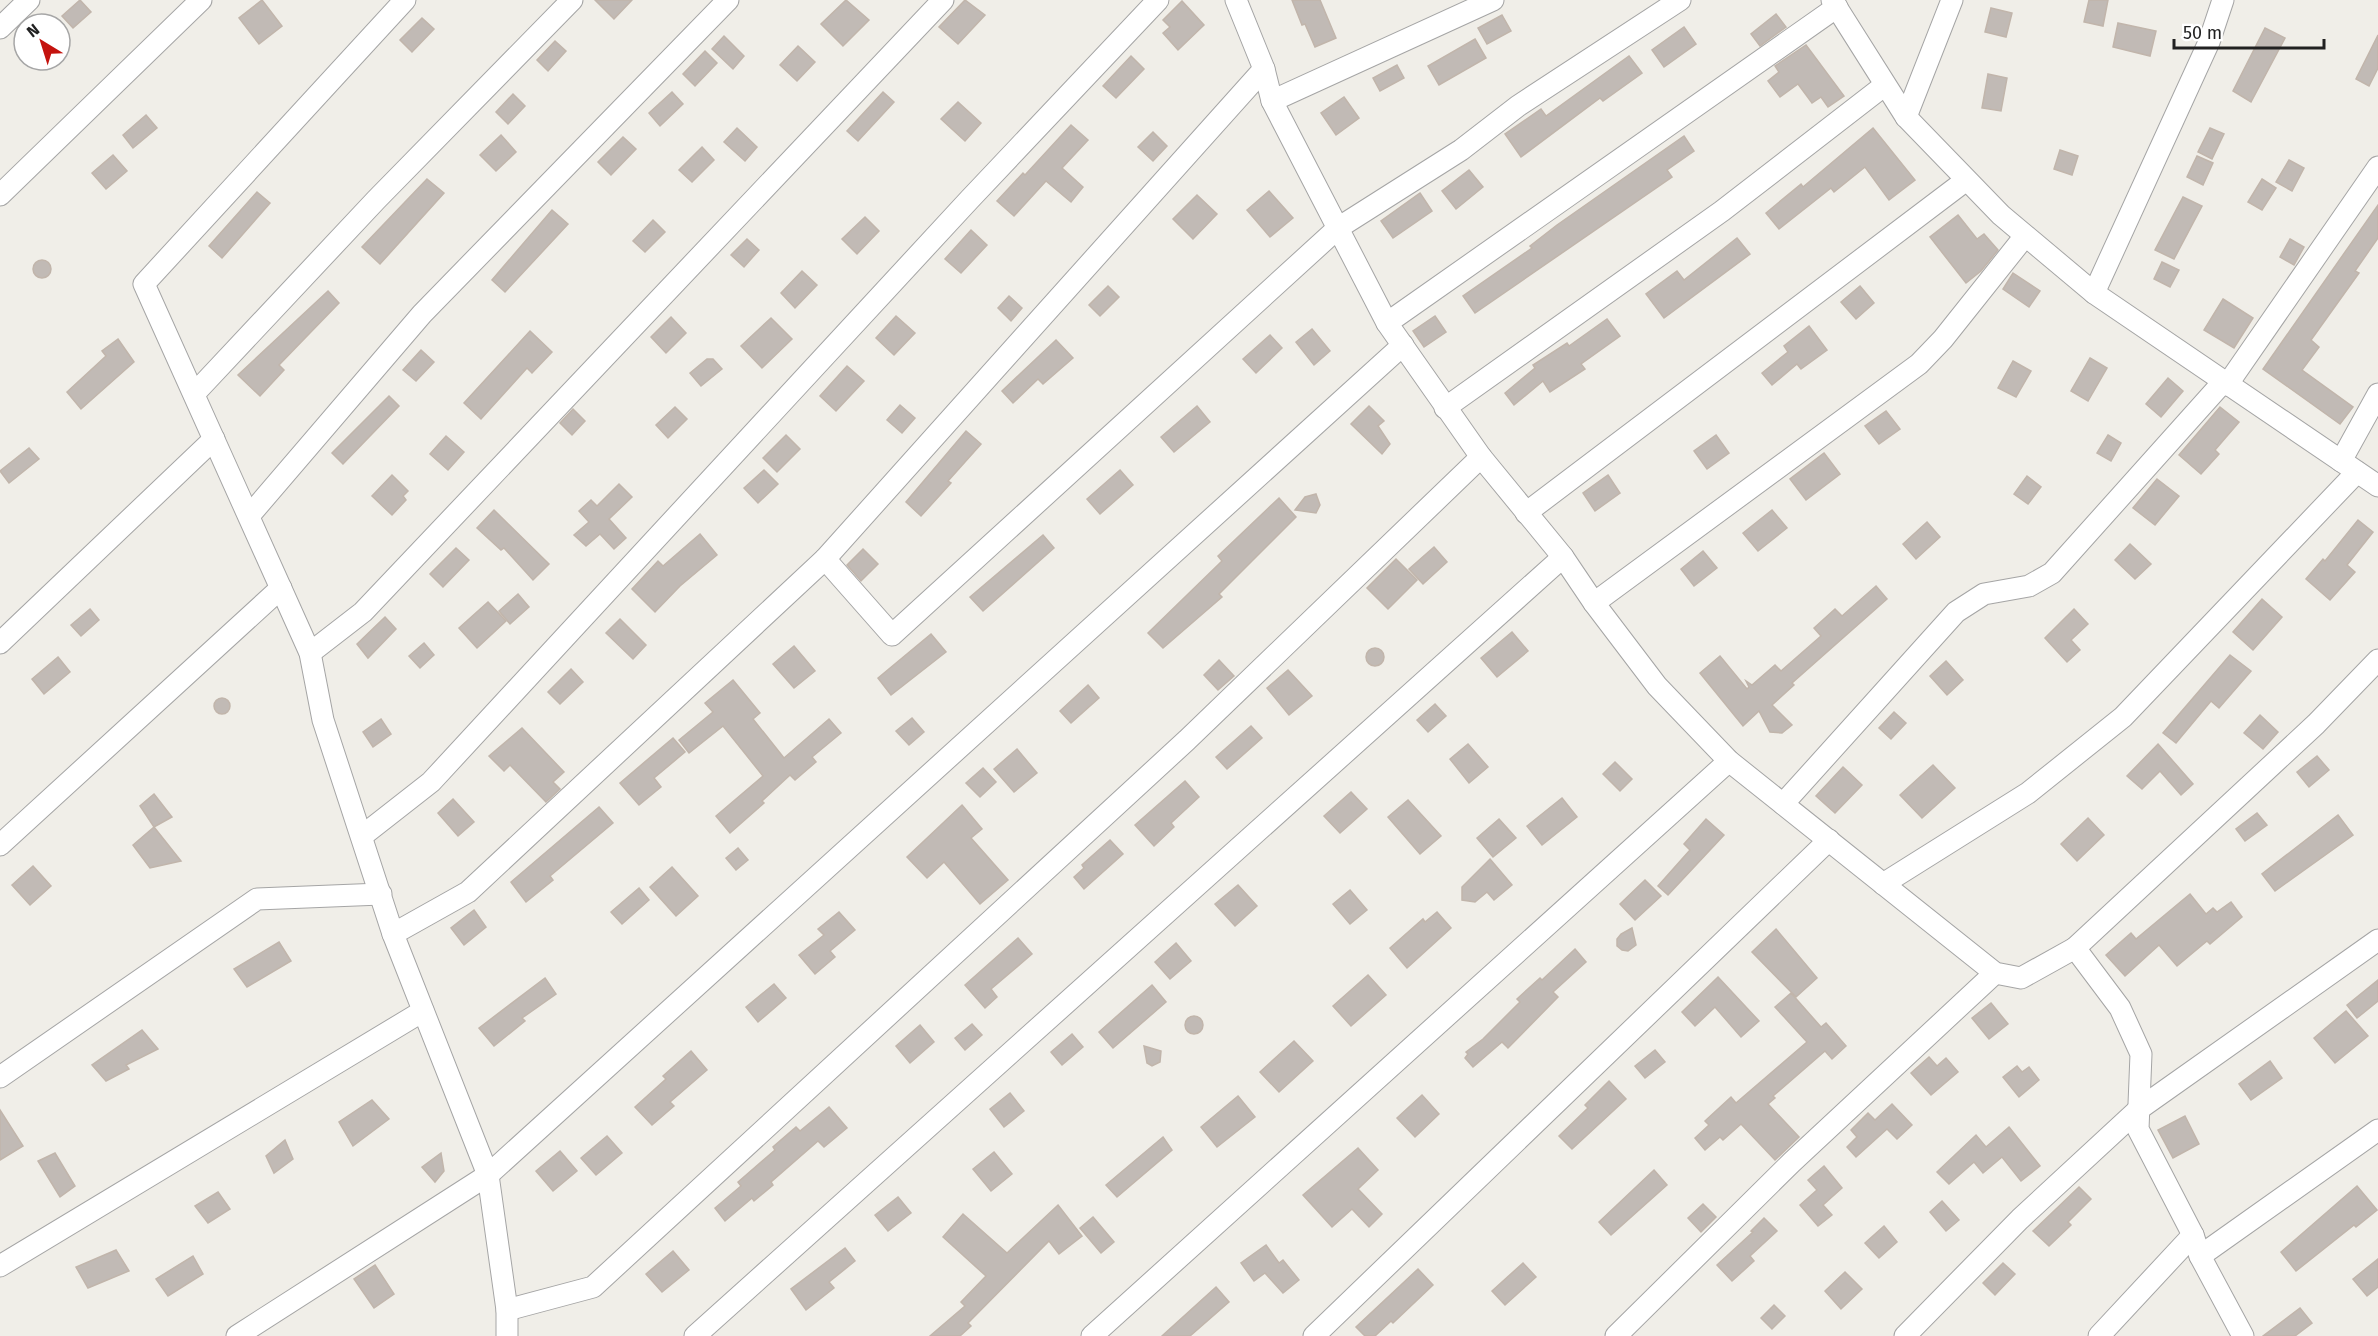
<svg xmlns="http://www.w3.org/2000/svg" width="2378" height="1336" font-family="'Fira Sans',sans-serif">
	<rect width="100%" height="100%" fill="#f0eee8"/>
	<g fill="#c1bab5" stroke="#c1b5ab" stroke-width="1.5">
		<polygon points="80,0 91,12 73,28 62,16"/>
		<polygon points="262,0 282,26 259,44 239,18"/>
		<polygon points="595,0 632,0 614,19"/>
		<polygon points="846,0 869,20 843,46 821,24"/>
		<polygon points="965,0 985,15 958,44 939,27"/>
		<polygon points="1292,0 1320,0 1336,38 1315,47 1305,24 1302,25"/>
		<polygon points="2089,0 2108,0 2103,26 2084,22"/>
		<polygon points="1182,1 1204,25 1178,50 1163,33 1170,27 1163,20"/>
		<polygon points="1991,8 2012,13 2006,37 1985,32"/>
		<polygon points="1776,14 1786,27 1760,46 1751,34"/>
		<polygon points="1502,15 1511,31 1487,44 1478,28"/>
		<polygon points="422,18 434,29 412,52 400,40"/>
		<polygon points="2118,23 2156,31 2150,56 2113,47"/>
		<polygon points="1684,27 1696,44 1664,67 1652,50"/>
		<polygon points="2265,28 2285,38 2251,102 2233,91"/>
		<polygon points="2378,35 2378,68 2369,86 2356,79"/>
		<polygon points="724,36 744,56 733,69 712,49"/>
		<polygon points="1475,39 1486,58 1439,85 1428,66"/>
		<polygon points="555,41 566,51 548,71 537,60"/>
		<polygon points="1806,45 1844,96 1828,107 1821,97 1812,103 1798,84 1780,97 1768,81 1779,72 1775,66"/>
		<polygon points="798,46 815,62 797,81 780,65"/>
		<polygon points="705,51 717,63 695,86 683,74"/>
		<polygon points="1131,56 1144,69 1116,98 1103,86"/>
		<polygon points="1629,56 1642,73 1603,101 1600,98 1521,157 1505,134 1541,109 1546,116"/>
		<polygon points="1397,65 1404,78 1380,91 1373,78"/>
		<polygon points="1988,74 2007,78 2001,111 1982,108"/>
		<polygon points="672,92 683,104 660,126 649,113"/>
		<polygon points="883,92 894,102 858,141 847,131"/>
		<polygon points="513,94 525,106 508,124 496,112"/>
		<polygon points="1344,97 1359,118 1336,135 1321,113"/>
		<polygon points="958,102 981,123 965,141 941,119"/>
		<polygon points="146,115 157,128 133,148 123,135"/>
		<polygon points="1071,125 1088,140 1062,168 1083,187 1071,202 1046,181 1014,216 997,201 1023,173 1025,175"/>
		<polygon points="737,128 757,147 745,161 724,142"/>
		<polygon points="1873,128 1915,180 1889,200 1865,167 1834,192 1831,188 1779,229 1766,213 1801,184 1803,187"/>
		<polygon points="2210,128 2224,134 2212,159 2198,152"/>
		<polygon points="1153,132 1167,146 1153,161 1138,147"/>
		<polygon points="501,135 516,152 496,171 480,155"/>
		<polygon points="1684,136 1694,151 1667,170 1672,177 1475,313 1463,296 1532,248 1530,246 1557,225"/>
		<polygon points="623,137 636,149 611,175 598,162"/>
		<polygon points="702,147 714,160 692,182 679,170"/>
		<polygon points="2060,150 2078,156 2072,175 2054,169"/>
		<polygon points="113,155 127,171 106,189 92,173"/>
		<polygon points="2197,156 2213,163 2203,185 2187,177"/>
		<polygon points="2289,160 2304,168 2292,191 2276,182"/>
		<polygon points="1469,170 1483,187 1456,209 1442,191"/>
		<polygon points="427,179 444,193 380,264 362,247"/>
		<polygon points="2262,179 2276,188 2262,210 2248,202"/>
		<polygon points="1269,191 1293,218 1270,237 1247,210"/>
		<polygon points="257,192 270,203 222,258 209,246"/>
		<polygon points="1420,193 1432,211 1393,238 1381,221"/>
		<polygon points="1197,195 1217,214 1193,239 1173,219"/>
		<polygon points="2183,197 2202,206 2174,259 2155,250"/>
		<polygon points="2378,205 2378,238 2355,271 2359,273 2311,340 2319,347 2302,370 2353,407 2340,424 2263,369"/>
		<polygon points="552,210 568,224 505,292 492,280"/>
		<polygon points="1958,215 1977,239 1984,234 1998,250 1981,271 1966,283 1930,237"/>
		<polygon points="865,217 879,231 857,254 842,239"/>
		<polygon points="653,220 665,232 645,252 633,241"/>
		<polygon points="971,230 987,245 961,273 945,259"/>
		<polygon points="1737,238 1750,254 1664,318 1646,294 1677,271 1684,280"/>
		<polygon points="747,239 759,250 744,267 731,255"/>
		<polygon points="2290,239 2304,247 2294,265 2280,257"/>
		<circle cx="42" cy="269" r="9"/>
		<polygon points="2162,262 2179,270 2170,287 2154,279"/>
		<polygon points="802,271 817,285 795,308 781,293"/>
		<polygon points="2013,273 2040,291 2029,307 2003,289"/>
		<polygon points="1108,286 1119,297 1100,316 1089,305"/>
		<polygon points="1860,286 1874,303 1856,319 1841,302"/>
		<polygon points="328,291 339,303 279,365 284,370 260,396 238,375"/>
		<polygon points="1009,296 1022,308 1011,321 998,308"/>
		<polygon points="2223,299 2253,318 2234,348 2204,330"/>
		<polygon points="896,316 915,333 894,355 876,338"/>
		<polygon points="1435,316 1446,332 1424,347 1413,331"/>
		<polygon points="671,317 686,333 666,353 651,337"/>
		<polygon points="771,318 792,339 762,368 741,346"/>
		<polygon points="1607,319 1620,336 1581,364 1585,369 1550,392 1543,381 1514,405 1505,393 1535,368 1533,365 1567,343 1569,346"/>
		<polygon points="1809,326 1827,350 1801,369 1797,364 1772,385 1762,373 1788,352 1784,346"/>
		<polygon points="1312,329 1330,351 1314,365 1296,342"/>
		<polygon points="530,331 552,352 532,373 527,368 481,419 464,403"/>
		<polygon points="1270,335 1282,348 1256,373 1243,359"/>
		<polygon points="118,339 134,362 81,409 67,392 106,356 102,351"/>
		<polygon points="1056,340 1073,358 1043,384 1038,379 1013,403 1002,391"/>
		<polygon points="421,350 434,362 416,381 403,370"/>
		<polygon points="2090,358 2107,368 2088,401 2071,391"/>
		<polygon points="707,359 713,359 722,369 701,386 690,373"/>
		<polygon points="2013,361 2031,371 2016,397 1998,388"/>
		<polygon points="847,366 864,381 836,411 820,396"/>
		<polygon points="2168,378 2183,391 2161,417 2146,404"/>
		<polygon points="389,396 399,406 343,464 332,453"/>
		<polygon points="900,405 915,418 902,433 887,420"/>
		<polygon points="1197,406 1210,422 1174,452 1161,437"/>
		<polygon points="1369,406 1384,421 1378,426 1390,444 1382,454 1351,424"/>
		<polygon points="675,407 687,419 668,438 656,425"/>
		<polygon points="2220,407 2239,422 2215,450 2219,454 2201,474 2179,455"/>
		<polygon points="573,409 585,421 572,435 560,423"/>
		<polygon points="1886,411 1900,429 1879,444 1865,426"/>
		<polygon points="966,431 981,444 948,481 951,483 921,516 906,502"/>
		<polygon points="786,435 800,449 777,472 763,458"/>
		<polygon points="1716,435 1729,453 1707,469 1694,451"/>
		<polygon points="2108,435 2121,443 2111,461 2097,453"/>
		<polygon points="446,436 464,452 448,470 430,454"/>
		<polygon points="29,448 39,459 9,483 0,471"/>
		<polygon points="1824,453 1840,474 1806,500 1790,479"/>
		<polygon points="764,470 778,484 758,503 744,488"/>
		<polygon points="1120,470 1133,485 1100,514 1087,499"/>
		<polygon points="392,475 408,491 403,496 406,500 392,515 372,496"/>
		<polygon points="1608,475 1620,493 1595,511 1583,493"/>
		<polygon points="2027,476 2041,487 2028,504 2014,494"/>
		<polygon points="2157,479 2179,496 2155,525 2133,508"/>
		<polygon points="619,484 632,497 609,519 626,538 614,549 600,534 586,546 574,535 589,522 579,511 591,500 597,506"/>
		<polygon points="1316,494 1320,505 1316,513 1295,510 1305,497"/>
		<polygon points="1279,498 1296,517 1219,594 1222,597 1163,648 1148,633 1222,561 1218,556"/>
		<polygon points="494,510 549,564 533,580 504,548 501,550 477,528"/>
		<polygon points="1772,510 1787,528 1758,551 1743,533"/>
		<polygon points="2358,520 2373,532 2347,565 2355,572 2330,600 2306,579 2323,559 2325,561"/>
		<polygon points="1927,522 1940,537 1916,559 1903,544"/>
		<polygon points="700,534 717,555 680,586 655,612 632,589 658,561 663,566"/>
		<polygon points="1043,535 1054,548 983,611 970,597"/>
		<polygon points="2130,544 2151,564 2135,579 2115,560"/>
		<polygon points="1434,547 1447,562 1423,584 1409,569"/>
		<polygon points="456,548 469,560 443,587 430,574"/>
		<polygon points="863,549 878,564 861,581 847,565"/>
		<polygon points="1703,551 1717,568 1694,586 1681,569"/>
		<polygon points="1396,559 1417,580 1388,609 1367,588"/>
		<polygon points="1876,586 1887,599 1792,683 1794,685 1772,705 1792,725 1782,733 1770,732 1759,711 1743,726 1700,673 1720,656 1747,689 1749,687 1746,681 1752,685 1775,665 1781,671 1821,636 1814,628 1835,609 1842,616"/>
		<polygon points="518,594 529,607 510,624 499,611"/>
		<polygon points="2262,599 2282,617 2253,650 2233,632"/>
		<polygon points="488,602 506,621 477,648 459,628"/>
		<polygon points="90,609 99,620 81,636 71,625"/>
		<polygon points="2074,609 2088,624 2071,640 2080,650 2067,662 2045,638"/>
		<polygon points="385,617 396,629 368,658 357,644"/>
		<polygon points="620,619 646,645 633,659 606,633"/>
		<polygon points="1512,632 1528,651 1497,677 1481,658"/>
		<polygon points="931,634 946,652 891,695 878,678"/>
		<polygon points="424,643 434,655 420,668 409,656"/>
		<polygon points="794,646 815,671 794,688 773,664"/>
		<circle cx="1375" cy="657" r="9"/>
		<polygon points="2230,655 2251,671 2219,708 2211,701 2176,743 2163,733"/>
		<polygon points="58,657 70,672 44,694 32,679"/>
		<polygon points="1219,660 1234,676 1218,690 1204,675"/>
		<polygon points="1946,661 1963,680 1947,695 1930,676"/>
		<polygon points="571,669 583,682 560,704 548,692"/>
		<polygon points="1288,670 1312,696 1289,715 1267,688"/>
		<polygon points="733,680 760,713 753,719 784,758 829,719 841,733 812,757 816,762 795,780 790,775 762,801 764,803 730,833 716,816 763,776 723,726 689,753 679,740 713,712 705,703"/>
		<polygon points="1088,685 1099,698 1071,723 1060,711"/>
		<circle cx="222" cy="706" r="8"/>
		<polygon points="1435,704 1446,716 1428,732 1417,720"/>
		<polygon points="1894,712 1906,723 1891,739 1879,728"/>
		<polygon points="2260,715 2278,732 2263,749 2244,733"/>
		<polygon points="912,718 924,732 909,745 896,731"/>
		<polygon points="381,719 391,734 373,747 363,732"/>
		<polygon points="1251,726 1262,738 1227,769 1216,757"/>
		<polygon points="522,728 564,772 553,782 560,789 546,802 510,765 504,771 489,756"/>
		<polygon points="673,738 685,752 654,778 661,787 639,805 620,783"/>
		<polygon points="1468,744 1488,767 1469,783 1450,759"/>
		<polygon points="2158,744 2193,784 2181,795 2160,771 2142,789 2127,776"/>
		<polygon points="1017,749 1037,773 1014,792 994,769"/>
		<polygon points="2317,756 2329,770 2309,787 2297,772"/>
		<polygon points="1615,762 1632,779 1620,791 1603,774"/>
		<polygon points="1933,765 1955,788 1922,818 1900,795"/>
		<polygon points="1843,767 1862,785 1835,813 1816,796"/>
		<polygon points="983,768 996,782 980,797 966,783"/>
		<polygon points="1185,781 1199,797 1171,823 1174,827 1154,846 1135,825"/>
		<polygon points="1351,792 1367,809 1340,833 1324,816"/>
		<polygon points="154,794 172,817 154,827 140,806"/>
		<polygon points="1562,798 1577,817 1542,845 1527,826"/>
		<polygon points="453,799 474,822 458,836 438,813"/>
		<polygon points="1408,800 1441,836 1420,854 1388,817"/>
		<polygon points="962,805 982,829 971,838 1008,880 980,904 944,862 927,878 907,857"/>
		<polygon points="599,807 613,823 550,876 553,880 526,902 511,882"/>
		<polygon points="2257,813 2267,825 2245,841 2236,829"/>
		<polygon points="2338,815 2353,835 2275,891 2262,874"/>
		<polygon points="2088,818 2104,835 2077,861 2061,844"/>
		<polygon points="1499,819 1516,838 1493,857 1477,838"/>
		<polygon points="1706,819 1724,835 1668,895 1658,886 1690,850 1684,844"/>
		<polygon points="154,827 181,861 150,868 133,845"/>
		<polygon points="1110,840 1123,854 1084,889 1074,877 1084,868 1082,865"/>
		<polygon points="738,848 748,860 736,870 726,858"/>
		<polygon points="1490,859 1512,885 1494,900 1487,892 1475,902 1462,900 1462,887"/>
		<polygon points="33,866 51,886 30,905 12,885"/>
		<polygon points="672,867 698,896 676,916 650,887"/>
		<polygon points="1645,880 1661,896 1635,920 1620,904"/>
		<polygon points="1238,885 1257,906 1235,926 1215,904"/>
		<polygon points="639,888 649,900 622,924 611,912"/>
		<polygon points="1350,890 1367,910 1350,924 1333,904"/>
		<polygon points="2190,894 2206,914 2213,908 2217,912 2231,902 2242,917 2210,944 2207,941 2177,966 2159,945 2125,976 2106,955 2131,933 2136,939"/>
		<polygon points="474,910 486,927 464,945 451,928"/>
		<polygon points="839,912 855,930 830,951 835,957 815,974 799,955 824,935 818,929"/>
		<polygon points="1437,912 1451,928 1407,968 1390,948 1423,919 1425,922"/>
		<polygon points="1632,928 1636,945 1628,951 1622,950 1617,946 1617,939 1621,934"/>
		<polygon points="1776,929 1817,978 1796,997 1752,952"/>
		<polygon points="1018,938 1032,954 991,989 997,997 985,1008 965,985"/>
		<polygon points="279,942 291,961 247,987 234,969"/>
		<polygon points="1176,943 1191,961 1170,979 1155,962"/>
		<polygon points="1575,949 1586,962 1553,992 1558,997 1508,1048 1502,1042 1473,1067 1465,1058 1468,1054 1466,1052 1483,1039 1520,1002 1517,999 1540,978 1542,980"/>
		<polygon points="1368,975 1386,995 1351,1026 1333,1006"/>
		<polygon points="1718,977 1759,1021 1741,1037 1715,1007 1695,1026 1682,1012"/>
		<polygon points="545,978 556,994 522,1018 525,1021 494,1046 479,1028"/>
		<polygon points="2378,980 2378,1001 2357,1018 2347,1005"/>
		<polygon points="774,984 786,998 758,1022 746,1007"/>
		<polygon points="1152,985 1166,1002 1113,1048 1099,1032"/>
		<polygon points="1791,993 1821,1027 1826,1023 1846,1046 1832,1059 1825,1051 1773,1096 1775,1098 1768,1104 1799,1137 1775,1160 1741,1124 1723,1140 1720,1137 1705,1150 1695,1138 1709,1125 1705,1121 1731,1097 1736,1103 1807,1042 1775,1007"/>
		<polygon points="1991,1003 2008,1024 1989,1039 1972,1018"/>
		<polygon points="2346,1011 2368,1036 2335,1063 2314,1038"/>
		<circle cx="1194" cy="1025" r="9"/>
		<polygon points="972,1024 982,1035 965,1050 955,1038"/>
		<polygon points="920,1025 934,1042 910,1063 896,1046"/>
		<polygon points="142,1030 158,1049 126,1065 129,1069 106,1081 92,1065"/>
		<polygon points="1072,1034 1083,1047 1062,1065 1051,1052"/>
		<polygon points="1294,1041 1313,1061 1279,1092 1260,1072"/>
		<polygon points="1144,1046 1161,1051 1160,1062 1152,1066 1147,1063"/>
		<polygon points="1655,1050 1665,1062 1645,1078 1635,1066"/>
		<polygon points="691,1051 707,1070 670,1102 674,1106 652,1125 635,1107 666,1079 663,1076"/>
		<polygon points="1929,1057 1937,1066 1946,1058 1958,1072 1931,1095 1911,1073"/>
		<polygon points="2270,1061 2282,1078 2251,1100 2239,1084"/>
		<polygon points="2017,1066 2022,1072 2029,1067 2039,1080 2019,1097 2003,1077"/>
		<polygon points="1609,1081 1626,1099 1572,1149 1559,1136 1588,1108 1585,1105"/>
		<polygon points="1010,1093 1024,1111 1004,1127 990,1109"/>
		<polygon points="1422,1095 1439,1114 1415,1137 1397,1118"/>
		<polygon points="1238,1096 1255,1117 1217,1147 1201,1127"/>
		<polygon points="372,1100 389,1119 353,1146 339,1122"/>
		<polygon points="1892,1104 1912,1125 1897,1139 1887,1129 1856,1157 1847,1147 1857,1137 1851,1130 1868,1113 1875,1120"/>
		<polygon points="829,1107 847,1128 824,1147 818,1141 771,1182 773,1185 754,1201 752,1198 725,1221 715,1208 741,1186 738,1182 775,1150 773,1147 796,1127 800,1131"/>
		<polygon points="0,1110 23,1146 0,1160"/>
		<polygon points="2185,1116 2199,1144 2173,1158 2158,1130"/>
		<polygon points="2009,1127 2040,1166 2021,1181 2002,1157 1983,1173 1974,1162 1949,1184 1937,1172 1976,1135 1986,1147"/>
		<polygon points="607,1136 622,1153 596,1175 581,1158"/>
		<polygon points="1163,1137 1172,1150 1117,1197 1106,1185"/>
		<polygon points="285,1140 293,1159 274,1173 266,1156"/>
		<polygon points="1358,1148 1378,1170 1358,1189 1382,1214 1369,1227 1352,1209 1332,1227 1303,1195"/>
		<polygon points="560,1151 577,1171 553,1191 536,1171"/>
		<polygon points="994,1152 1012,1174 991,1191 973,1169"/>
		<polygon points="55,1153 75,1186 60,1197 38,1161"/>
		<polygon points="441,1153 444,1171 435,1182 422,1167"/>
		<polygon points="1824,1166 1842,1188 1823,1205 1832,1215 1818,1226 1800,1205 1817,1190 1808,1180"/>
		<polygon points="1654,1170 1667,1185 1611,1235 1599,1222"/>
		<polygon points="2357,1186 2377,1210 2356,1227 2354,1225 2296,1271 2281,1252"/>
		<polygon points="2079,1187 2091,1199 2068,1222 2071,1225 2049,1246 2033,1231"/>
		<polygon points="218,1192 230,1209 208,1223 195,1206"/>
		<polygon points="898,1197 911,1213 888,1231 875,1215"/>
		<polygon points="1942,1201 1959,1220 1946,1231 1930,1212"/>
		<polygon points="1703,1204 1716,1217 1701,1232 1688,1218"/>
		<polygon points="1058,1205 1082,1236 1059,1254 1049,1241 968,1323 971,1326 960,1336 930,1336 965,1306 961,1302 986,1276 943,1237 963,1214 1007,1253"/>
		<polygon points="1093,1217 1114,1242 1101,1253 1080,1228"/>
		<polygon points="1764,1218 1777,1231 1750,1256 1754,1261 1732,1281 1717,1265 1753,1232 1751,1231"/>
		<polygon points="1884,1226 1897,1242 1879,1258 1865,1243"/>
		<polygon points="1266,1245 1279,1263 1283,1260 1299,1280 1283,1293 1265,1273 1254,1281 1241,1263"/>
		<polygon points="845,1248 855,1261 829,1282 834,1288 806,1310 791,1289"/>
		<polygon points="116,1250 129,1271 88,1288 76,1267"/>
		<polygon points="673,1251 689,1270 662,1292 646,1274"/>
		<polygon points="193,1256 203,1274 168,1296 156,1279"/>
		<polygon points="2378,1259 2378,1287 2367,1296 2353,1279"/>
		<polygon points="1523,1263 1536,1277 1505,1305 1492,1291"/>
		<polygon points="2003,1263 2015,1274 1995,1295 1983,1283"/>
		<polygon points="375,1265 394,1294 374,1308 354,1279"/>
		<polygon points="1418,1269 1433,1285 1393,1323 1391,1321 1375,1336 1365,1336 1356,1327"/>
		<polygon points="1845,1272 1862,1289 1841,1309 1825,1291"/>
		<polygon points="1216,1287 1229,1302 1190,1336 1162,1336"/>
		<polygon points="1774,1305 1785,1316 1772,1329 1761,1318"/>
		<polygon points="2300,1308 2312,1323 2295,1336 2263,1336"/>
	</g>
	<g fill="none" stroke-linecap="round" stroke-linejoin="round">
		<g stroke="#a5a5a5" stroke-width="23">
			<g id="minor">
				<polyline points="405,0 144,284 310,653 323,720 393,934 488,1175 507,1310 507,1336"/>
				<polyline points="1236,0 1264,69 1272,101 1387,323 1481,457 1563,557 1594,603 1657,686 1729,761 1995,973 2021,978 2075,948 2120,1008 2141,1054 2138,1129 2193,1235 2200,1256 2243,1336"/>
				<polyline points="1832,0 1906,117 2001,215 2094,293 2378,486"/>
				<polyline points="0,28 29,0"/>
				<polyline points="1272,101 1493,0"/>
				<polyline points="1906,117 1952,0"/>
				<polyline points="0,195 201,0"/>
				<polyline points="2094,293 2209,42 2223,0"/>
				<polyline points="1387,323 1837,7"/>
				<polyline points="2227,385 2378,167"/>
				<polyline points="194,394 376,200 572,0"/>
				<polyline points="1445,408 1722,211 1885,85"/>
				<polyline points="2341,461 2378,394"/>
				<polyline points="1526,513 1965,181"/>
				<polyline points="249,516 422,314 728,0"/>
				<polyline points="825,559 892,635 1338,228 1461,150 1518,106 1680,0"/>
				<polyline points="1594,603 1919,364 1943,339 2025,236"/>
				<polyline points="0,643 214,439"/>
				<polyline points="310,653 363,612 943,0"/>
				<polyline points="1783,804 1956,612 1984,594 2029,586 2052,573 2224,381"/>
				<polyline points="362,836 431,782 969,200 1158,0"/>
				<polyline points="0,845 281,588"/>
				<polyline points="1883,884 2028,793 2123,717 2357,472"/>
				<polyline points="393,934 468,892 825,559 1264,69"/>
				<polyline points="2075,948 2316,724 2378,660"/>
				<polyline points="0,1077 257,899 381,894"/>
				<polyline points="2200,1256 2378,1130"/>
				<polyline points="0,1266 423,1011"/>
				<polyline points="507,1310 593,1287 1187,740 1481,457"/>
				<polyline points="237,1336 488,1175 1403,345"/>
				<polyline points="695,1336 1563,557"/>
				<polyline points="1092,1336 1729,761"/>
				<polyline points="1314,1336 1829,840"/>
				<polyline points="1616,1336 1792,1162 1995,973"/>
				<polyline points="1905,1336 2020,1219 2139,1109 2378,940"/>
				<polyline points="2099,1336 2193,1235"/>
			</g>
		</g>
		<use href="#minor" stroke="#fff" stroke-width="21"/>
	</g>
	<g transform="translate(42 42) rotate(322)"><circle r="28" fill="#ffffff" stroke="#a6a6a6" stroke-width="1.5"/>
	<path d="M0-4.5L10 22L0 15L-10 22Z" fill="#c4130e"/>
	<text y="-9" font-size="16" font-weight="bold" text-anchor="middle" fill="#212121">N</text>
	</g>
	<path d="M2174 39v9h150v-9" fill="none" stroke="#212121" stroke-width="3"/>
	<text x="2183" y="39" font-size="18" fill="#212121" stroke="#ffffff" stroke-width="4.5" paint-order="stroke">50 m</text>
</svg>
